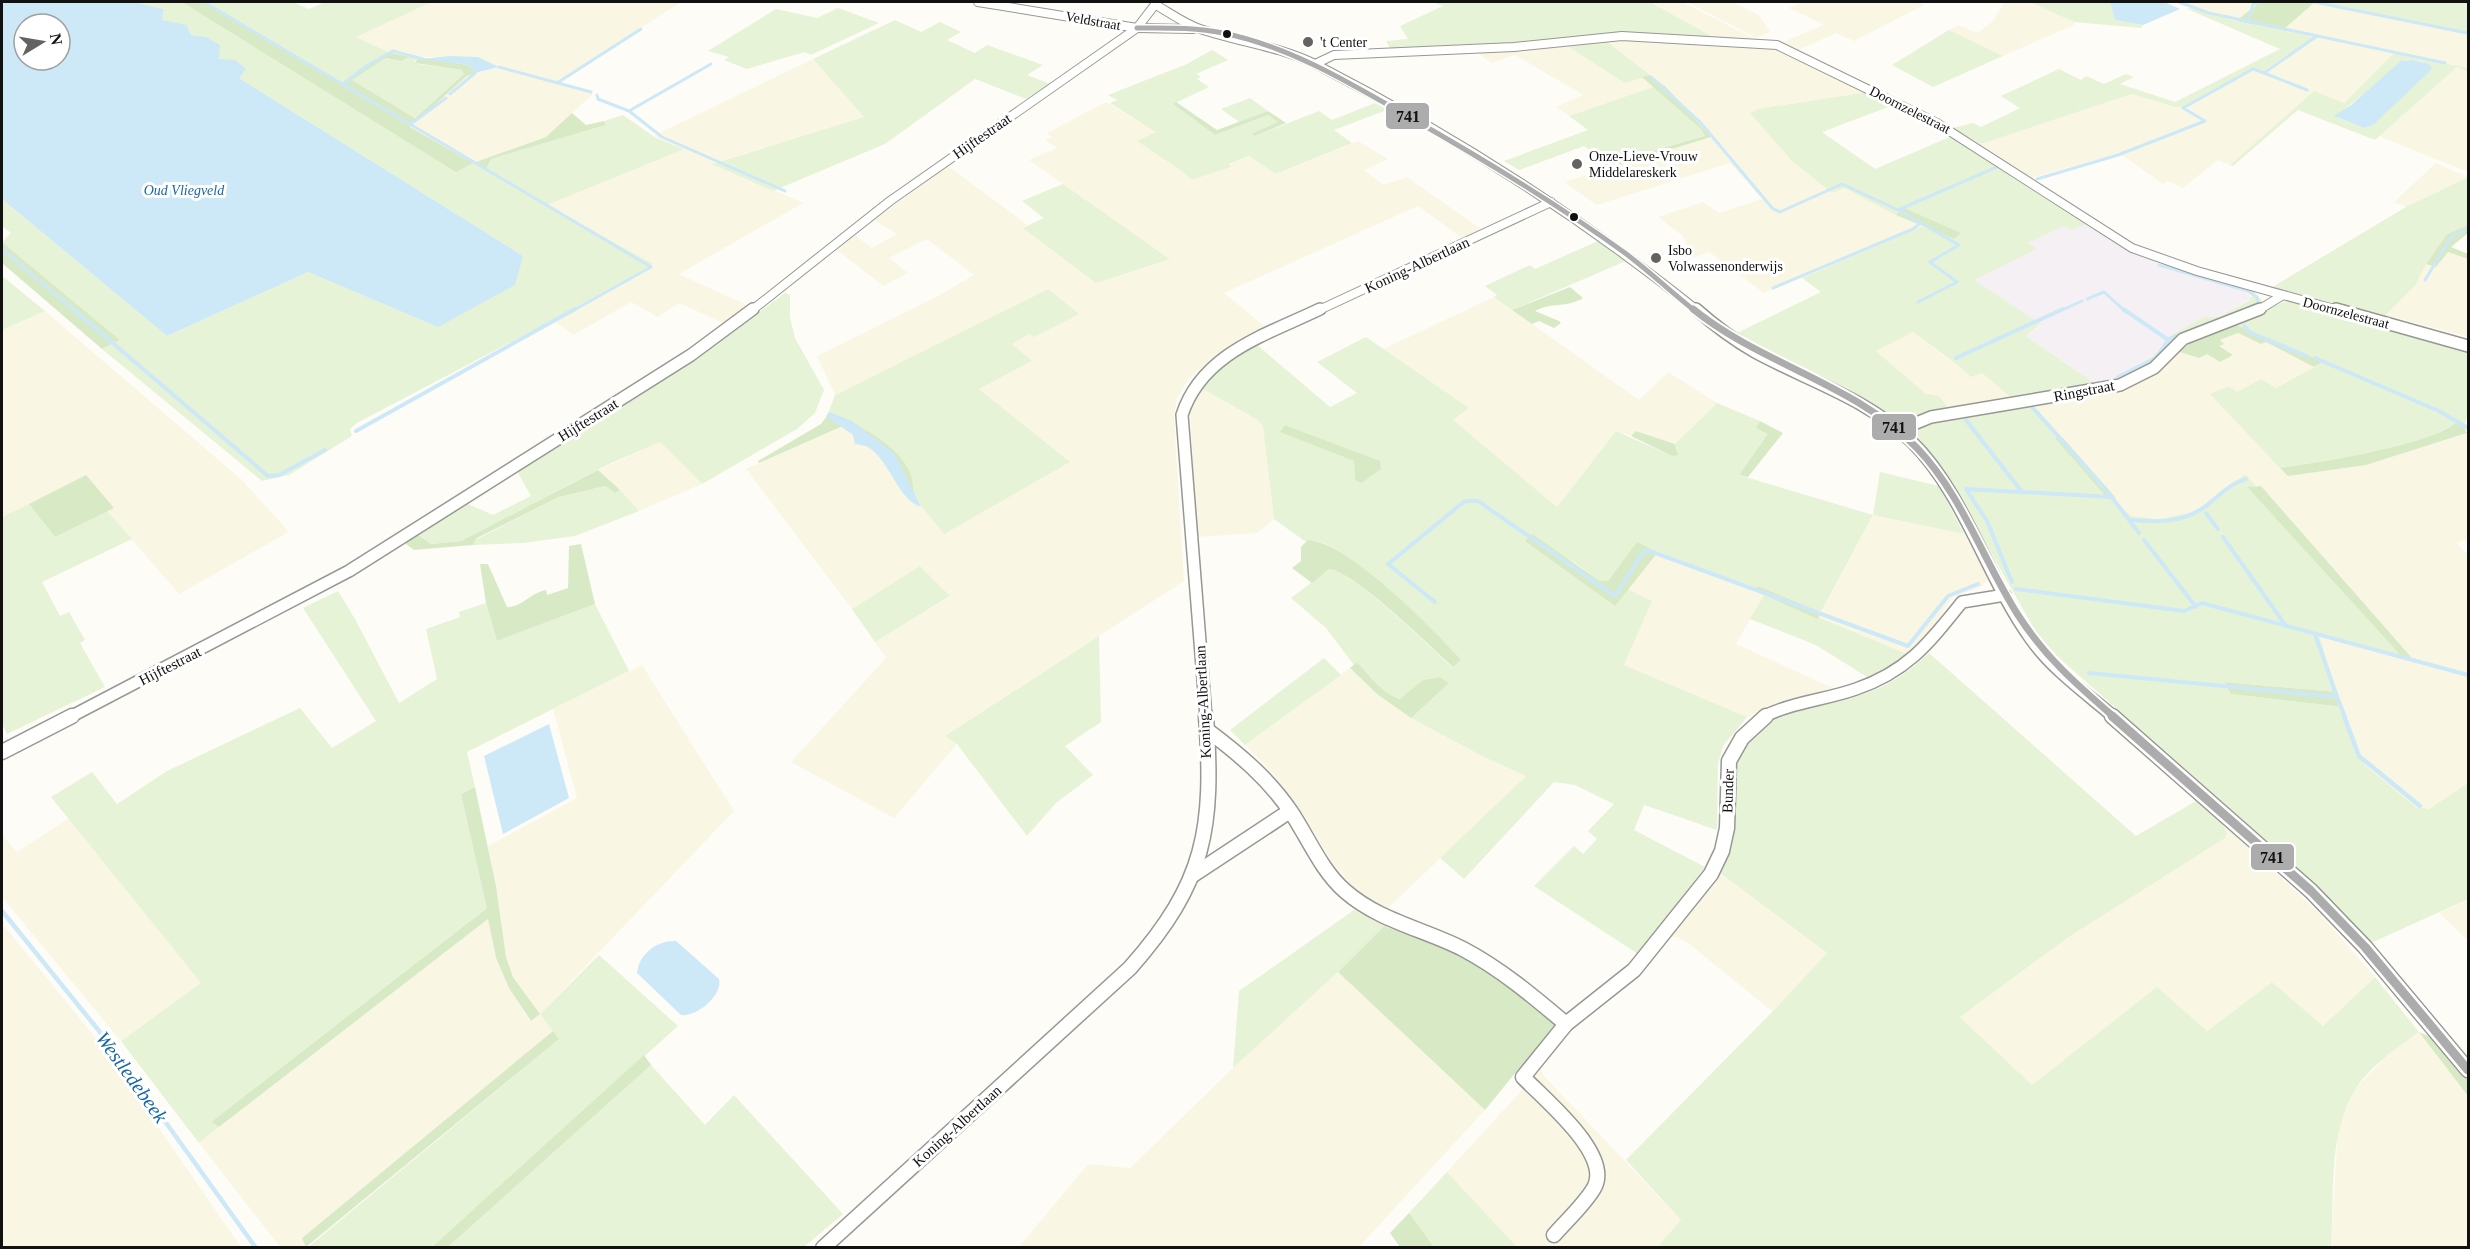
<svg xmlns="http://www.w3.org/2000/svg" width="2470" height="1249" font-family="'Times New Roman',serif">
	<rect width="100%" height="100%" fill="#fdfcf7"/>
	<polygon fill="#f5f0f3" points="2088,223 2112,241 2164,266 2242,288 2252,298 2218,317 2204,317 2166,340 2152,357 2115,377 2123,381 2100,387 2026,336 2041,325 1974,280 2036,249 2027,243 2064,226"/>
	<g fill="#f9f7e4">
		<polygon points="432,2 681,2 557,82 593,94 546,137 473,163 410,127 467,76 498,67 478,57 410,57 388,52 355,37"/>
		<polygon points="1650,2 1683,2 1753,38 1717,39"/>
		<polygon points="1687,2 1732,2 1759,15 1770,32 1756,38"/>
		<polygon points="1803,2 1918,2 1924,5 1854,41 1836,33 1798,50 1783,42 1824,25 1789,8"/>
		<polygon points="2004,2 2030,2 2074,22 2074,25 2003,56 1949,30 1958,25 1978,33 1993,21"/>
		<polygon points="2176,2 2260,2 2236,21 2203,13"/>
		<polygon points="2314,2 2461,33 2468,32 2468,68 2284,28"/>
		<polygon points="2314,37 2394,53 2344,103 2314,92 2230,165 2218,160 2183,188 2167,181 2163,184 2119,153 2031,178 1981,144 2132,94 2175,107 2183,107 2254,70 2261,73"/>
		<polygon points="1621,38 1774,46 1868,92 1758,109 1843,188 1922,226 1764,293 1709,252 1693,258 1683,236 1658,217 1703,202 1719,213 1762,199 1730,163 1597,205 1564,182 1711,137 1666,87 1605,40"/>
		<polygon points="1567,46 1625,82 1642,77 1656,86 1569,116 1556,107 1583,95 1515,55 1492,63 1473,50"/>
		<polygon points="813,59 865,117 713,163 803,203 679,274 749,306 725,324 679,303 658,317 631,302 573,335 553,320 652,264 546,205 683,149 653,136"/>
		<polygon points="2457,67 2468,71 2468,172 2379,136"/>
		<polygon points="1106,102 1157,132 1137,141 1183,172 1191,180 1250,156 1277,174 1358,141 1388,159 1364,170 1384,185 1407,177 1481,229 1462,238 1418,206 1224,293 1268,329 1212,357 1188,380 1177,398 1174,416 1184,581 946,735 957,744 894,818 791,762 886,658 875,642 950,597 920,566 852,609 746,469 845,425 1069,462 979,389 1031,362 1012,344 1029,333 1048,289 835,395 817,356 938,296 974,275 927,239 889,258 908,273 883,286 837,250 855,235 872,248 897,234 874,220 948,166 1028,225 1023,227 1170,259 1029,160 1057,148 1045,140 1052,137 1047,133"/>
		<polygon points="2436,163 2468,177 2406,207 2394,202"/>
		<polygon points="2448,252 2468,259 2468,337 2394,317 2390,322 2381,320 2415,286 2426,264 2436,267"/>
		<polygon points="1494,297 1639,400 1668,372 1717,403 1675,444 1636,431 1631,436 1616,431 1557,507 1452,420 1469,408 1383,349"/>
		<polygon points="45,311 242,480 289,532 179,594 107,511 113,508 86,476 2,517 2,330"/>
		<polygon points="1913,332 1943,355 1953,359 1971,376 1982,373 2014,400 1950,410 1926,394 1875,350"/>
		<polygon points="2238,333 2261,344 2266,342 2314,367 2276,388 2261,379 2237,392 2211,394 2366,465 2468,433 2468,539 2457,543 2468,555 2468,783 2429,809 2416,807 2365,765 2352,740 2318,636 2403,658 2410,657 2261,486 2256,486 2245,474 2214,503 2188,513 2159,519 2131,516 2112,498 2116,498 2033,405 2132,385 2153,376 2179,352 2199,358 2218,345 2219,341"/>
		<polygon points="1199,387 1258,420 1263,427 1274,519 1257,533 1197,537 1190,408"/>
		<polygon points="660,442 702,484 639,511 598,470"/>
		<polygon points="1873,515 1964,534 1988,579 1981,587 1953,597 1933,627 1907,654 1818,619"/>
		<polygon points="1658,552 1764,595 1736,644 1833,688 1780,702 1747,717 1624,665 1652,601 1627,589"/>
		<polygon points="642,665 734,811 540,1014 553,1031 302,1238 306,1247 280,1247 199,1143 488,919 496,958 509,987 530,1021 540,1014 513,977 506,957 488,846 577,798 553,709"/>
		<polygon points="1350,668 1377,694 1411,718 1482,756 1526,776 1385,911 1360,894 1346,879 1332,862 1299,808 1271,771 1245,745"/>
		<polygon points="69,818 201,983 121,1041 2,897 2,835 17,852"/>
		<polygon points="2222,823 2318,912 2375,977 2323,1026 2272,982 2207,1031 2157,988 2032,1085 1960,1017 2070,936 2227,832"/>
		<polygon points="1720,873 1827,953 1773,1012 1688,943 1677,937 1671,937"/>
		<polygon points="2468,899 2468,940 2439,913"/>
		<polygon points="4,926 99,1042 241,1247 2,1248 2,928"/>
		<polygon points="1338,972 1485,1110 1359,1247 1018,1248 1088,1164 1130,1168 1233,1068"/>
		<polygon points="2419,1032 2468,1096 2468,1247 2331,1248 2338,1126 2355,1089 2393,1050"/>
		<polygon points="1541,1069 1544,1076 1681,1220 1659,1245 1661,1247 1517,1247 1447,1172"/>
	</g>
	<g fill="#e7f3d7" fill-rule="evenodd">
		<polygon points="134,2 182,2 309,79 473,163 487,164 491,159 604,125 604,121 623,115 656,138 684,149 547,205 653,264 553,320 357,423 350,429 352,436 289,475 262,481 102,349 120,340 2,242 11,233 2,226 2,199 167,336 308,272 438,327 523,256 239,78 219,60 206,37 191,35 162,20 164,9"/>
		<polygon points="205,2 292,2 309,9 325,2 432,2 356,37 388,52 341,83"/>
		<polygon points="1433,2 1650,2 1717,39 1569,40 1390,48 1386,41 1408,39 1400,26 1443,6"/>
		<polygon points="2030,2 2110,2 2115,20 2143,25 2141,28 2074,22"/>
		<polygon points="2314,2 2468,2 2468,32 2461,33"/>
		<polygon points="838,8 879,23 811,55 805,52 747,69 724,60 729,57 708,51 776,9 817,18"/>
		<polygon points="2190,8 2236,21 2314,37 2261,73 2254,70 2183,107 2175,107 2132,94 1981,144 1953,128 1973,123 1981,127 2020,108 2001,96 2059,69 2081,80 2086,76 2104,84 2126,74 2134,77 2120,84 2175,102 2280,49 2187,9"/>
		<polygon points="895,20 921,32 940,22 961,32 947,40 975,53 987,45 1043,65 1027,75 1050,84 1026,99 975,79 885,144 773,191 712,164 864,117 813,59"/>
		<polygon points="1949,30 2003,56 1933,87 1892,65"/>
		<polygon points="1605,40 1650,75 1625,83 1567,46 1517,51"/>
		<polygon points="1212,50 1228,60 1196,74 1201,77 1197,79 1209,87 1173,104 1215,135 1268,115 1279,122 1252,134 1255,136 1319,111 1332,120 1375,103 1387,110 1334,130 1352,143 1276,174 1249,156 1229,164 1231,167 1191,180 1183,172 1137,141 1156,132 1110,103 1117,100 1108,95 1187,64"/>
		<path d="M 2394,53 L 2468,68 L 2468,71 L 2457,67 L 2375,140 L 2298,110 L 2233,166 L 2230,165 L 2314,91 L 2344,103 ZM 2405,60 L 2424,62 L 2364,128 L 2338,118 L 2346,108 Z"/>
		<polygon points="410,57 418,57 414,62 418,64 463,70 464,74 415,118 352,80 386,58 401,61"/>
		<polygon points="1656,86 1701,129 1705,136 1607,163 1584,146 1519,170 1504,161 1588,130 1569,116"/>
		<path d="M 1868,92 L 1894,105 L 1822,132 L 1875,169 L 1952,136 L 2088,223 L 2072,230 L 2064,226 L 2028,243 L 2037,249 L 1974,280 L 2041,324 L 2026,336 L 2100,387 L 2014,400 L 1982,373 L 1971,377 C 1953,359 1932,347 1913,332 L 1876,351 L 1926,394 L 1939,396 L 1950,410 L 1900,421 L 1735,334 L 1821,292 L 1802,278 L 1922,226 L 1954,239 L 1904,208 L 1896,215 L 1844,188 L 1832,193 L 1792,161 L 1750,113 L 1758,109 Z"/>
		<polygon points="1250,98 1268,111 1239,122 1221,109"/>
		<polygon points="2468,177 2468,225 2447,234 2426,264 2415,286 2381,320 2269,289 2406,207"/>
		<polygon points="1063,184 1170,259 1096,283 1023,228 1044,218 1022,201"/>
		<polygon points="1598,241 1626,261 1512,310 1494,297 1497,295 1485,286 1530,265 1535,269"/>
		<polygon points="2,276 45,311 2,330"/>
		<polygon points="2242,288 2253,291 2263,302 2260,305 2195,331 2158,361 2123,381 2115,377 2152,357 2173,334 2204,317 2218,317 2250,300 2252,296"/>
		<polygon points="1048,289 1079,314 1034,337 1029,334 1012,344 1032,361 979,389 1070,462 944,534 914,497 897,455 827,416 835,395"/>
		<polygon points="785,293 790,295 790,317 795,338 824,390 815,413 797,429 702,484 660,442 609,464 461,541 431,544 417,534 466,503 493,515 531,496 517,471 715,345"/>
		<path d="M 2287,300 L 2468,349 L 2468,413 L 2464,427 L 2457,422 C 2431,445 2317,463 2280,468 L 2210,394 L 2229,386 L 2237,392 L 2261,379 L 2276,388 L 2322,363 L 2236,325 Z"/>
		<path d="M 1366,337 L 1469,408 L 1453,420 L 1557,507 L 1616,431 L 1672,456 L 1677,450 L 1675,444 L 1717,403 L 1760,421 L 1756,428 L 1769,434 L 1739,475 L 1873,515 L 1880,472 L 1939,486 L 1964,534 L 1873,515 L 1821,612 L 1758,586 L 1755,591 L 1637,543 L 1608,581 L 1600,581 L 1574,562 L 1526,541 L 1615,605 L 1627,589 L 1652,601 L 1624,665 L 1747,717 L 1723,746 L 1718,764 L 1717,830 L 1644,805 L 1634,830 L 1705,867 L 1638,954 L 1534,886 L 1574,846 L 1583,854 L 1597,839 L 1588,831 L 1614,804 L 1575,785 L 1554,782 L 1464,879 L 1440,858 L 1526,776 L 1482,756 L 1411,718 L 1448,683 L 1439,677 L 1423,680 L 1401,699 L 1391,696 L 1379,687 L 1357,662 L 1354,665 L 1326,628 L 1291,598 L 1329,569 C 1356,573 1429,646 1452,667 L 1460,661 C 1441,639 1332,527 1306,542 L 1274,519 L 1263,427 L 1258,420 L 1199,387 L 1211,373 L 1256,344 L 1330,407 L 1357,393 L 1317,362 ZM 1285,425 L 1379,461 L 1355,479 L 1354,461 L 1281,431 Z"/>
		<polygon points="2033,405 2063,438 2056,438 2108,499 2112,498 2131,516 2159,519 2188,513 2213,503 2245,474 2256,486 2248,488 2403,658 2319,636 2337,692 2226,682 2231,694 2343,707 2352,740 2365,765 2416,807 2429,809 2468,783 2468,899 2371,943 2289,861 2058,657 2036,632 1953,486 1916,434 1919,427 1925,423"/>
		<polygon points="605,486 615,493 620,490 639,511 575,536 523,543 473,545 477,539 559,497"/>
		<polygon points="29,504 55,537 107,511 132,539 42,582 60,616 69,612 85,640 80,643 105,687 7,734 2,723 2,517"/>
		<polygon points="920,566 950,596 875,642 852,609"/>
		<polygon points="338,591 355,619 399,703 437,679 426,629 460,617 459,612 486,603 497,641 595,604 629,671 467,752 475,787 461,794 488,907 211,1122 219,1127 199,1143 121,1041 201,983 51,797 92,772 117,804 167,771 300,708 332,748 376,721 303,608"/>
		<polygon points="1764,595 1907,654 1895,664 1867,677 1816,645 1750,619"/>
		<polygon points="1099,636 1101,722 1065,746 1093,775 1056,803 1027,836 957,744 945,736"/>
		<path d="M 1929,653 L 2136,836 L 2196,801 L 2222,823 L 2227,833 L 2225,838 L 2070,936 L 1960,1017 L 2032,1085 L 2157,987 L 2207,1031 L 2272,982 L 2323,1026 L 2375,977 L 2419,1032 C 2399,1046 2367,1069 2355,1090 C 2327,1137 2335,1195 2331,1247 L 1661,1247 L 1659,1245 L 1681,1220 L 1626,1160 L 1776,1008 L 1827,953 L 1720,873 C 1726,861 1732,849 1734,835 C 1738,809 1728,778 1739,753 C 1759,707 1833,707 1872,691 C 1894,682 1912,669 1929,653 Z"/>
		<polygon points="1324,658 1341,675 1245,745 1230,730"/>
		<polygon points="1354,910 1384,926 1338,972 1233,1068 1239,991"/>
		<polygon points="599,955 678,1026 432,1247 307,1248 559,1039 540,1014"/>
		<polygon points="651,1065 705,1125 734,1095 843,1214 804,1247 448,1247"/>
		<polygon points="1447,1172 1517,1247 1434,1247 1409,1213"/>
	</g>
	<g fill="#d8eac5">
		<polygon points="182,2 206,2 341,83 388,52 410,57 401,61 386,58 352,80 415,118 464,74 462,70 415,63 418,57 469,65 475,73 467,76 410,127 473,163 546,137 572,113 586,125 604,121 605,125 491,159 485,170 473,163 456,172"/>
		<polygon points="2260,2 2315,2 2285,28 2450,64 2236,21"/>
		<polygon points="1650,75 1666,87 1711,137 1604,170 1598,166 1705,136 1701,129 1642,77"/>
		<polygon points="1176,102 1217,130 1268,111 1286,123 1255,136 1251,134 1278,122 1268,115 1215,135 1173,104"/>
		<polygon points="1903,208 1904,208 1961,233 1954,239 1896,215"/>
		<polygon points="2468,225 2468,233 2451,247 2468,254 2468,259 2448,252 2436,267 2426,264 2447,234"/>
		<polygon points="2,242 120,340 102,349 2,263"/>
		<path d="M 1570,287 L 1583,298 C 1567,308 1551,302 1535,311 L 1559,321 L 1561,323 L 1554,328 L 1539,321 L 1532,324 L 1512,310 Z"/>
		<polygon points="2236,325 2323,362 2314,367 2266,342 2261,344 2238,333 2220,340 2224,344 2219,346 2233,355 2220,362 2207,354 2199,358 2179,352 2195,339"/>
		<path d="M 837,415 C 863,427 903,448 912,478 C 913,484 913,491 914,497 L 881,457 L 845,425 L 759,463 L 758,461 L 821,424 L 827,416 Z"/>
		<polygon points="1760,421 1783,433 1748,477 1739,475 1768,434 1756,428"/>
		<path d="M 2457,422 L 2464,427 L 2467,433 L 2366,465 L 2288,476 L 2280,468 C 2317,463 2431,445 2457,422 Z"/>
		<polygon points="1285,425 1380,461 1381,469 1361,483 1355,480 1354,461 1280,432"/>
		<polygon points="1636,431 1675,444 1678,455 1672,456 1631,436"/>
		<polygon points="2055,438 2063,438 2116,498 2108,499"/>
		<polygon points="598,470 620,490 615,493 605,486 559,497 477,538 473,545 414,550 406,544 407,541 417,534 431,544 461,541"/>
		<polygon points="86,475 114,508 55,537 29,504"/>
		<polygon points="2261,486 2411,657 2403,658 2247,487"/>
		<polygon points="1532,534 1600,581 1608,581 1637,542 1658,552 1615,606 1525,541"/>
		<path d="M 1308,540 C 1347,541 1434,630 1461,660 L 1453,667 C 1430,646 1355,572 1329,569 L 1312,583 L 1292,568 L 1301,561 L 1301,547 Z"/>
		<path d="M 581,544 L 595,604 L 497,641 L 486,603 L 480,564 L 488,564 L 507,607 C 523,607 528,594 546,590 L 547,595 L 568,588 L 569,546 Z"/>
		<polygon points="1758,586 1821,612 1818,619 1755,591"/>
		<path d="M 1357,662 C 1370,676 1381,693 1400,699 L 1423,680 L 1439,677 L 1449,683 L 1411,718 L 1377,694 L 1350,668 Z"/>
		<polygon points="2225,682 2337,692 2343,707 2231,694"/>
		<polygon points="475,787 496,886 506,957 513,977 540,1014 531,1021 509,988 496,958 488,919 219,1127 211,1122 487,908 461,794"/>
		<polygon points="1384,926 1469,957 1556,1023 1485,1110 1338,972"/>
		<polygon points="553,1031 559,1039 306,1247 302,1238"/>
		<polygon points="2419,1032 2440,1041 2468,1078 2468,1096"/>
		<polygon points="644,1055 651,1065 448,1247 432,1247"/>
		<polygon points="1409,1213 1434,1247 1400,1247 1390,1233"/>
	</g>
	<g fill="#cde8f7" fill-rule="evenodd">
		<path d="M 2,2 L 134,2 L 164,9 L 162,20 L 186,25 L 191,35 L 206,37 L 220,45 L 219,59 L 235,60 L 246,69 L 239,78 L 523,256 L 515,285 L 438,327 L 308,272 L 167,336 L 2,199 ZM 24,24 L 60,24 L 60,60 L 24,60 Z"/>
		<polygon points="2110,2 2164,2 2180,9 2143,25 2115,20"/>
		<polygon points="449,56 478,57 499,67 475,73 469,65 423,59"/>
		<polygon points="2412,60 2429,64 2432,69 2374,124 2364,128 2334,116 2351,105 2401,61"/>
		<path d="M 829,412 L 852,421 L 895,454 L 921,507 C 898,500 891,462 868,447 C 864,445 860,445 855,444 L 853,435 L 826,416 Z"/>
		<polygon points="549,724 569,798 503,834 484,756"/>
		<path d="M 676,941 L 719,979 C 723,995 697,1017 681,1015 L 637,973 C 639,954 657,940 676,941 Z"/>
	</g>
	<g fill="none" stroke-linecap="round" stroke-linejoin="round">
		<g stroke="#cde8f7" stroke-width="3">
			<polyline points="204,2 651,267 572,311"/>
			<polyline points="2179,2 2209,13 2445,63"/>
			<polyline points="2314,2 2467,33 2468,31"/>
			<polyline points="2248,22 2253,4 2262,2"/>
			<polyline points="499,67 591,92"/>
			<polyline points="1651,77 1700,122 1773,209 1780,212 1842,184 1898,210 1997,167"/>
			<polyline points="557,83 641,29"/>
			<polyline points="343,84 366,66 393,51 423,59"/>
			<polyline points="2307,90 2264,73 2317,36"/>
			<polyline points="450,94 475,73"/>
			<polyline points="597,95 598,99 629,111 662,137 785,191"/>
			<polyline points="629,111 711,64"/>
			<polyline points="412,123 446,98"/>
			<polyline points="2037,179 2118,155 2205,121 2183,108 2253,69 2264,73"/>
			<polyline points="1898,210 1959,245 1930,262 1957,282 1918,302"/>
			<polyline points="2,249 75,311"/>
			<polyline points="2159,265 2248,291 2257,297 2258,303 2247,308"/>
			<polyline points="2425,280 2452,236 2468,229"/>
			<polyline points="1773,288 1913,229 1920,223"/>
			<polyline points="2087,299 2104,292 2125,311"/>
			<polyline points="2060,311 2082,301"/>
		</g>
		<g stroke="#cde8f7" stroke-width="4">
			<polyline points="73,309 268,476 279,475 325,450"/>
			<polyline points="2123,309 2167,339"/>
			<polyline points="2244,326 2249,332 2307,356"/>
			<polyline points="1956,358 2063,309"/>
			<polyline points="2315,358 2439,411 2468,428"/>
			<polyline points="2118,377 2156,358 2169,339 2210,323"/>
			<polyline points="2033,408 2107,491 2139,533"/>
			<polyline points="1966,420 2022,492"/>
			<polyline points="356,431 575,309"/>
			<polyline points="2206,513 2218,529"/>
			<path d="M 2131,520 C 2154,522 2180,523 2200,510 C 2216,500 2227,484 2246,479"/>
			<polyline points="2223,537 2286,626"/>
			<polyline points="2144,540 2196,607"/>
			<polyline points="2012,582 1987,521 1966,489 2112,497"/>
			<polyline points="2016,589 2184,611 2202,603 2468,675"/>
			<polyline points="1435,602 1388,564 1465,501 1478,501 1615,596 1643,552 1650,551 1908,646 1948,596 1978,584"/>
			<polyline points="2089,673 2337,697 2315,634"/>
			<polyline points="2337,697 2345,717"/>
		</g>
		<g stroke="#cde8f7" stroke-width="4.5">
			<polyline points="2344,716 2359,756 2420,806"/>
			<polyline points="2,911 108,1042 256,1248"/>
		</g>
		<g stroke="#979795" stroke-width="10">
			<g id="minor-far2">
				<polyline points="978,2 1137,28 1194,29"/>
				<path d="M 1156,5 C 1170,13 1185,24 1200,29 C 1239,42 1279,46 1317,65 C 1451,134 1580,216 1698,311"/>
				<polyline points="1315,64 1334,55 1514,47 1622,36 1777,45 1937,123 2132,248 2197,271 2341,311"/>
				<polyline points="751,311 890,201 1137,28 1157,2"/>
				<polyline points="1317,311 1551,202"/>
				<polyline points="2257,311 2283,295"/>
			</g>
		</g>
		<g stroke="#979795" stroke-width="14">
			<g id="minor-far1">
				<path d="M 1696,309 C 1714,325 1734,340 1755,352 C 1808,381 1867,398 1912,442 C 1964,493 1988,580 2031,639 C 2053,670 2086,693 2114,717"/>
				<polyline points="2336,309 2468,346"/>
				<polyline points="1899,430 1931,417 2120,385 2154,368 2183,339 2260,309"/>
				<polyline points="70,717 349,571 691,355 753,309"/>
				<path d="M 1206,717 L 1182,415 C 1202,353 1266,335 1320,309"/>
				<path d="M 1763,717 C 1792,702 1825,700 1856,689 C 1908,671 1929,643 1962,602 L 2005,595"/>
			</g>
		</g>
		<g stroke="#979795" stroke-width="17">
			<g id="minor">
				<polyline points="2112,716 2311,891 2365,947 2468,1070"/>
				<path d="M 1207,730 C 1239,754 1269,779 1291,812 C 1309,839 1321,870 1345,891 C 1379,921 1424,929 1463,949 C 1501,969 1534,997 1566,1024"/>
				<polyline points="2,752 72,716"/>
				<polyline points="1193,875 1290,811"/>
				<path d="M 1554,1235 C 1567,1220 1584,1205 1594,1188 C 1613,1155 1545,1100 1523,1077 L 1566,1024 L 1634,970 L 1711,874 L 1722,851 L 1727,828 L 1729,761 L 1742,738 L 1766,716"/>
				<path d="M 823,1248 L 1130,968 C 1206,882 1214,828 1206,716"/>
			</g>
		</g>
		<use href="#minor-far2" stroke="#fffffe" stroke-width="8"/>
		<use href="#minor-far1" stroke="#fffffe" stroke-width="11"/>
		<use href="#minor" stroke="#fffffe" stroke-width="14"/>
		<g stroke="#fff" stroke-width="8">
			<path id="bus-1-far2" d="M 1137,28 C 1166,28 1195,27 1223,33 C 1291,47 1350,83 1409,117 C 1483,159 1556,203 1625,253 C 1649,271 1671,292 1695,311"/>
		</g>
		<g stroke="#fff" stroke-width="11">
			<path id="bus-1-far1" d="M 1693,309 C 1762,365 1854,383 1917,448 C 1962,495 1983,560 2018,615 C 2045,657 2076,684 2114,717"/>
		</g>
		<g stroke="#fff" stroke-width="14">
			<polyline id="bus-1" points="2112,716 2311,891 2365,947 2468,1070"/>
		</g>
		<use href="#bus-1-far2" stroke="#acacac" stroke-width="5"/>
		<use href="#bus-1-far1" stroke="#acacac" stroke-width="7"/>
		<use href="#bus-1" stroke="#acacac" stroke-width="9"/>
	</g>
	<g fill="#111" stroke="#fff" stroke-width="2">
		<circle cx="1227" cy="34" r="5"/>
		<circle cx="1574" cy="217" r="5"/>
	</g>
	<g fill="#646362" stroke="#fff" stroke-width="2">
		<circle cx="1308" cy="42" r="6"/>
		<circle cx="1577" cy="164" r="6"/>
		<circle cx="1656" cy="258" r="6"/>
	</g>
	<g text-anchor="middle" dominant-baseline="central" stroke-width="6" stroke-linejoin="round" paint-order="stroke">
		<g font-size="14" fill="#111" stroke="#fff">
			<text transform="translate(1093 21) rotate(10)">Veldstraat</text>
			<text transform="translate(1910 110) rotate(27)">Doornzelestraat</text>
			<text transform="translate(2346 313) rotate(15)">Doornzelestraat</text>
		</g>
		<g font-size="14" fill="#111" stroke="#fff" text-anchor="start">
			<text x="1320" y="42">'t Center</text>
			<text x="1589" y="156">Onze-Lieve-Vrouw<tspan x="1589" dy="16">Middelareskerk</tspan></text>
			<text x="1668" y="250">Isbo<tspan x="1668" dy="16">Volwassenonderwijs</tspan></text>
		</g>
		<g font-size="14" font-style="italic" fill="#1768a6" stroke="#fff">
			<text x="184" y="190">Oud Vliegveld</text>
		</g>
		<g font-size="15" fill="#111" stroke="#fff">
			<text transform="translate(982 136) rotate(-35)">Hijftestraat</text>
			<text transform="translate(1417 265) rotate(-25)">Koning-Albertlaan</text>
			<text transform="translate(2084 391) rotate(-11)">Ringstraat</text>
			<text transform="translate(588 420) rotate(-32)">Hijftestraat</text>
			<text transform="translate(170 666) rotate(-27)">Hijftestraat</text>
			<text transform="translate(1203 702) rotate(-93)">Koning-Albertlaan</text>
			<text transform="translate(1728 791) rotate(-88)">Bunder</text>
			<text transform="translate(957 1126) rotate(-42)">Koning-Albertlaan</text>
		</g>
		<g font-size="20" font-style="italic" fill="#1768a6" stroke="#fff">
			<text transform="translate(132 1077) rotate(54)">Westledebeek</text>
		</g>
	</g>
	<g stroke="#fff" stroke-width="2">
		<rect x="1385" y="102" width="45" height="28" rx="6" fill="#acacac"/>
		<rect x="1871" y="413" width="46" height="28" rx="6" fill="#acacac"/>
		<rect x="2250" y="843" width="45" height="28" rx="6" fill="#acacac"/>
	</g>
	<g font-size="16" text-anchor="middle" font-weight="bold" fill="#111">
		<text x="1408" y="122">741</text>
		<text x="1894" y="433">741</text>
		<text x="2272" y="863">741</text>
	</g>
	<rect width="2470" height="1249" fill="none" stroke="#111111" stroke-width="6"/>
	<g transform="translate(42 42) rotate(79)"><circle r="28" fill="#ffffff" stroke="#a0a0a0" stroke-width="1.5"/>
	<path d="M0-4.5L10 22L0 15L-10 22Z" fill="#646362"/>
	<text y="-9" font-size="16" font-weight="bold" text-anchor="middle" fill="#111111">N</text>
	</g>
</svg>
